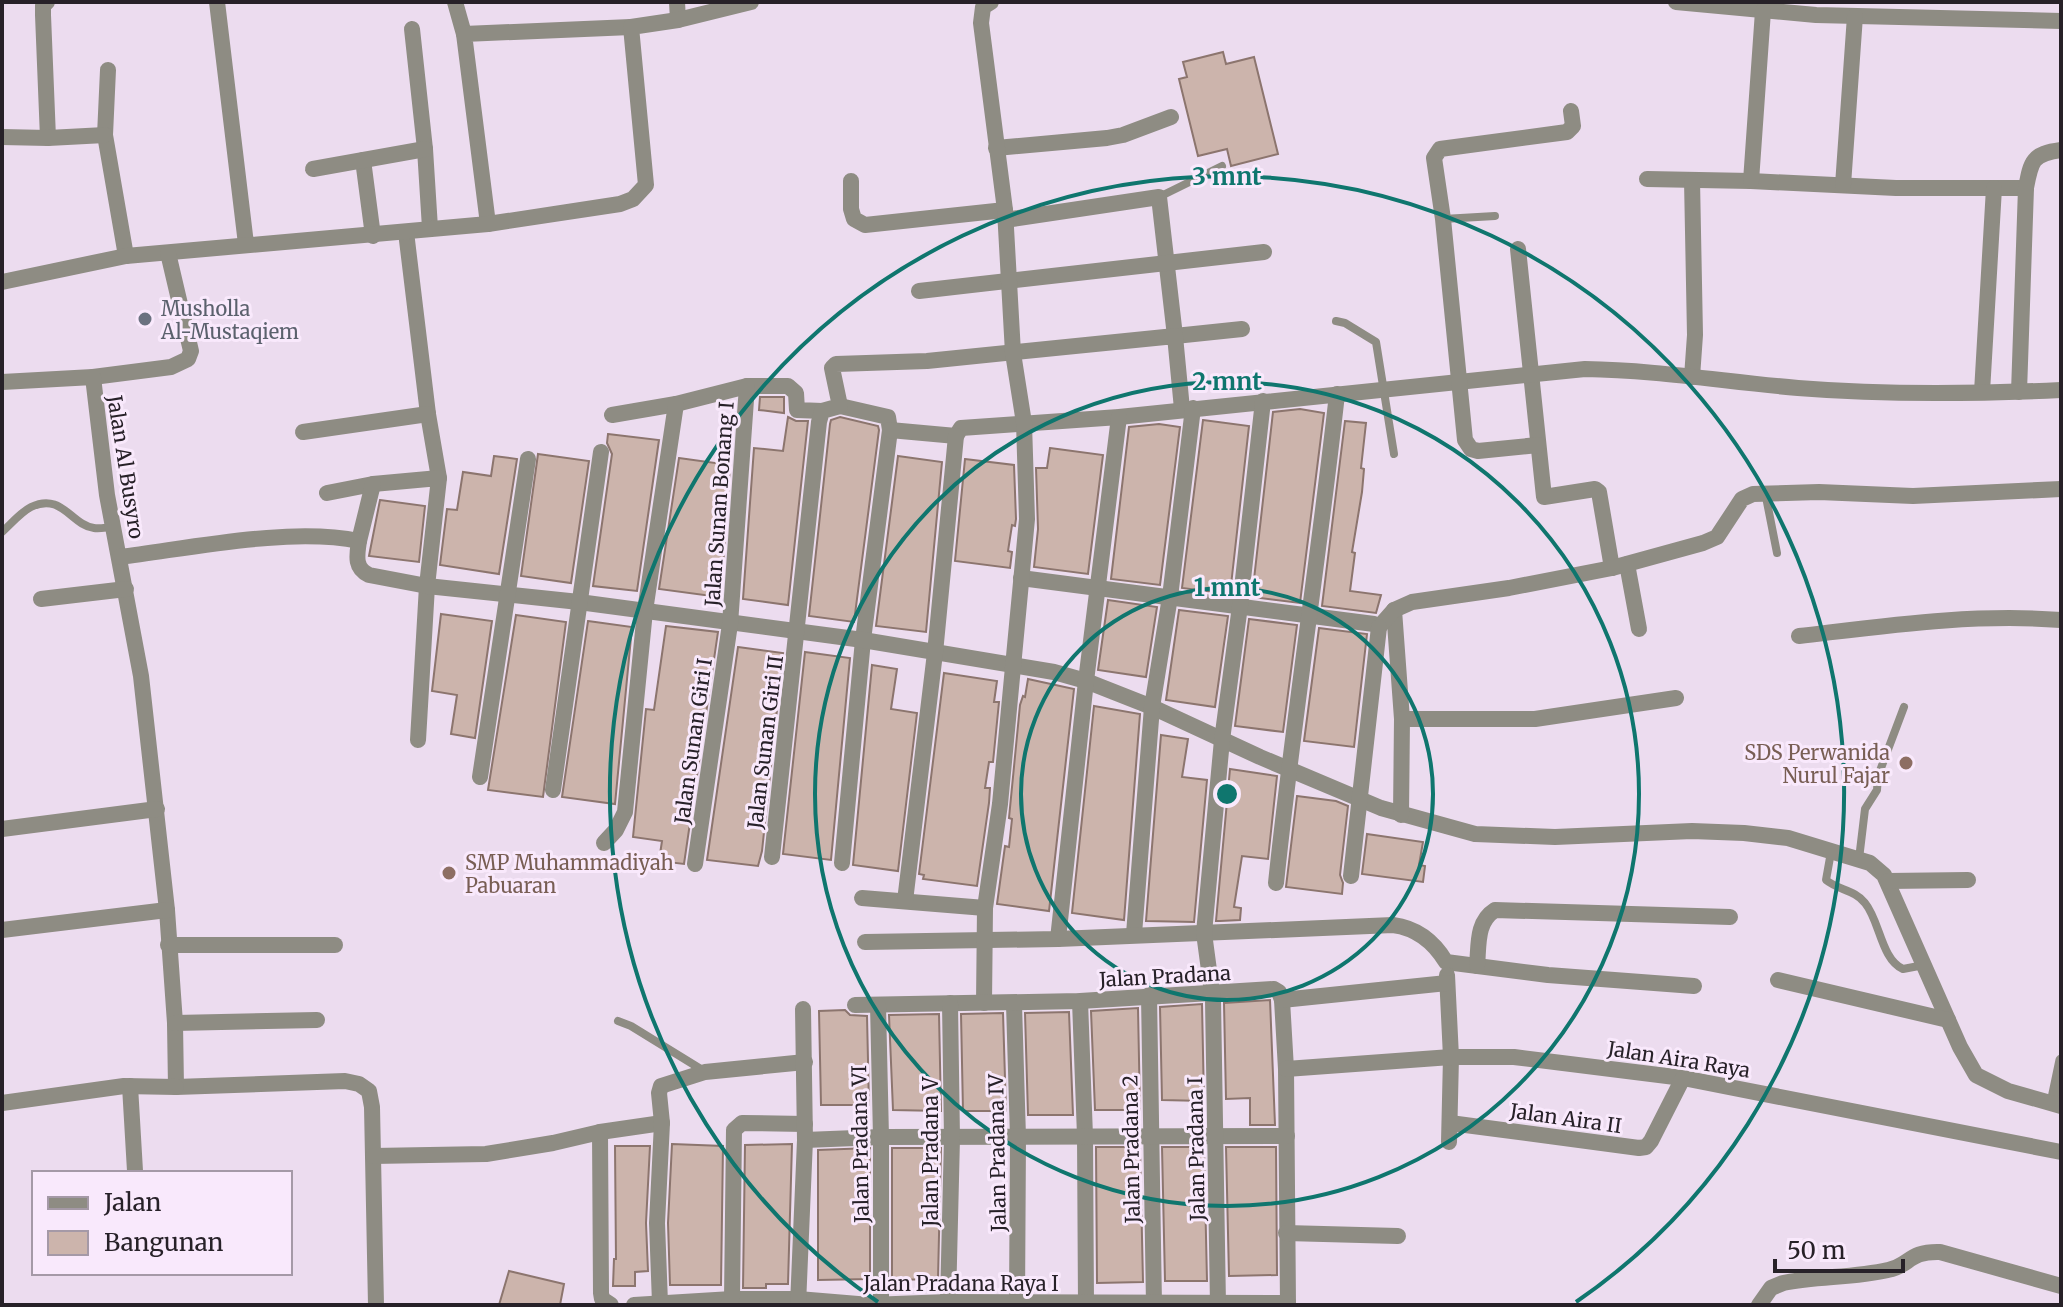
<svg xmlns="http://www.w3.org/2000/svg" width="2063" height="1307" font-family="Merriweather,serif">
	<rect width="100%" height="100%" fill="#ecdcef"/>
	<g fill="#ccb4ac" stroke="#8c756e" stroke-width="2">
		<polygon points="1223,52 1226,64 1254,57 1278,154 1231,166 1227,149 1198,156 1179,79 1187,77 1183,62"/>
		<polygon points="760,397 784,397 784,413 759,410"/>
		<polygon points="1300,409 1324,413 1300,603 1252,597 1273,412"/>
		<polygon points="788,417 796,421 808,421 788,605 743,599 754,448 783,451"/>
		<polygon points="840,417 878,426 879,430 854,622 809,616 830,424 831,420"/>
		<polygon points="1203,420 1249,426 1230,594 1182,588"/>
		<polygon points="1345,421 1366,423 1361,468 1364,469 1362,492 1352,552 1355,553 1350,591 1381,595 1376,613 1322,606"/>
		<polygon points="1159,424 1180,427 1160,585 1111,579 1129,427"/>
		<polygon points="608,434 659,440 637,591 593,586 612,454 607,443"/>
		<polygon points="1050,448 1103,455 1088,574 1034,567 1038,529 1036,468 1047,468"/>
		<polygon points="538,454 589,461 571,583 521,576"/>
		<polygon points="494,456 517,459 499,574 440,565 447,509 457,510 463,472 491,476"/>
		<polygon points="898,456 942,462 926,632 876,626"/>
		<polygon points="679,458 730,465 721,596 719,597 659,589"/>
		<polygon points="965,459 1014,465 1016,519 1015,526 1012,525 1008,551 1012,552 1010,568 955,561"/>
		<polygon points="380,500 425,506 419,562 369,556"/>
		<polygon points="1108,600 1157,607 1146,677 1098,670"/>
		<polygon points="1179,610 1228,616 1215,707 1166,700"/>
		<polygon points="441,614 492,621 475,738 451,734 457,695 432,691"/>
		<polygon points="516,615 566,622 543,797 488,790"/>
		<polygon points="1249,619 1297,625 1283,732 1235,726"/>
		<polygon points="588,621 632,627 615,804 562,797"/>
		<polygon points="666,626 718,632 684,864 659,861 662,841 633,837 646,709 654,710"/>
		<polygon points="1319,628 1367,634 1354,747 1304,741"/>
		<polygon points="738,647 783,653 762,851 758,866 707,860"/>
		<polygon points="805,652 850,658 831,860 783,854"/>
		<polygon points="872,665 897,669 891,709 917,713 898,871 853,865"/>
		<polygon points="944,673 997,681 994,702 999,702 993,762 989,762 985,788 990,788 989,803 977,886 923,879 924,875 919,874"/>
		<polygon points="1028,679 1074,689 1049,911 997,904 1005,846 1009,847 1012,819 1009,818 1020,705 1023,696 1025,697"/>
		<polygon points="1094,706 1140,714 1124,920 1072,913"/>
		<polygon points="1161,735 1188,739 1182,777 1207,780 1194,922 1146,921"/>
		<polygon points="1230,769 1277,776 1268,859 1242,856 1234,907 1241,908 1240,920 1220,921 1216,921"/>
		<polygon points="1297,796 1336,801 1348,806 1340,875 1343,883 1342,894 1286,887"/>
		<polygon points="1367,834 1423,842 1419,865 1425,866 1423,882 1362,874"/>
		<polygon points="1270,1000 1275,1125 1250,1125 1250,1098 1226,1099 1224,1003"/>
		<polygon points="1202,1004 1204,1101 1162,1100 1160,1007"/>
		<polygon points="1138,1008 1140,1110 1095,1110 1091,1011"/>
		<polygon points="845,1010 850,1015 867,1016 869,1105 821,1105 819,1011"/>
		<polygon points="1069,1012 1073,1115 1028,1115 1025,1013"/>
		<polygon points="1003,1013 1006,1111 963,1111 961,1014"/>
		<polygon points="939,1014 941,1111 893,1110 889,1015"/>
		<polygon points="672,1144 723,1146 721,1285 670,1285 668,1223"/>
		<polygon points="792,1144 788,1284 766,1284 766,1288 743,1288 745,1145"/>
		<polygon points="615,1146 650,1146 646,1223 648,1271 635,1272 635,1286 613,1286 614,1259 616,1259"/>
		<polygon points="1096,1147 1140,1147 1143,1282 1097,1283"/>
		<polygon points="1162,1147 1204,1147 1207,1281 1165,1281"/>
		<polygon points="1226,1147 1276,1147 1277,1275 1229,1276"/>
		<polygon points="870,1148 870,1279 818,1280 818,1150"/>
		<polygon points="892,1148 941,1148 938,1279 892,1280"/>
		<polygon points="509,1271 564,1284 560,1305 499,1305"/>
	</g>
	<g fill="none" stroke-linecap="round" stroke-linejoin="round">
		<g stroke="#8e8c83" stroke-width="8">
			<polyline points="1159,197 1222,166"/>
			<polyline points="1443,219 1495,216"/>
			<polyline points="1336,321 1345,323 1376,342 1394,454"/>
			<polyline points="1765,492 1777,553"/>
			<path d="M 2,532 C 11,524 21,512 31,507 C 62,492 71,525 94,528 C 100,529 108,527 114,527"/>
			<path d="M 1831,852 L 1826,880 C 1838,890 1855,890 1865,903 C 1880,921 1881,959 1903,969 L 1924,965"/>
			<polyline points="1859,859 1865,809 1877,790 1878,776 1904,707"/>
			<polyline points="618,1021 631,1026 704,1071"/>
		</g>
		<polyline stroke="#8e8c83" stroke-width="11" points="2052,1103 2061,1060"/>
		<g stroke="#8e8c83" stroke-width="16">
			<polyline points="47,2 43,5 43,15 48,138"/>
			<polyline points="217,2 246,244"/>
			<polyline points="455,2 464,34"/>
			<polyline points="677,2 678,20"/>
			<polyline points="1676,2 1816,15 2061,21"/>
			<polyline points="412,29 425,149 430,228"/>
			<polyline points="108,70 105,135 126,256"/>
			<polyline points="2,137 48,138 105,135"/>
			<polyline points="996,148 1107,138 1123,135 1171,117"/>
			<polyline points="363,160 373,236"/>
			<polyline points="313,169 425,149"/>
			<polyline points="1647,179 1751,181 1896,188 2026,188"/>
			<polyline points="851,181 851,209 854,219 865,225 1005,210"/>
			<polyline points="1751,181 1763,11"/>
			<polyline points="1843,185 1855,16"/>
			<polyline points="1005,220 1159,197 1175,336 1242,329"/>
			<polyline points="488,224 464,34 631,27"/>
			<polyline points="406,232 428,414 439,478"/>
			<polyline points="1518,249 1544,497 1595,489 1599,492 1612,568"/>
			<polyline points="2,282 126,256 488,224 620,204 633,199 646,185 631,27 678,20 751,2"/>
			<polyline points="919,291 1264,252"/>
			<polyline points="93,377 171,367 188,359 191,351 168,253"/>
			<polyline points="1692,377 1695,335 1692,180"/>
			<polyline points="2,382 93,377 107,495 141,676 167,910 175,1023 176,1087 345,1081 359,1084 369,1091 372,1107 376,1305"/>
			<polyline points="1982,392 1994,188"/>
			<path d="M 2019,392 L 2026,188 C 2031,161 2032,154 2061,150"/>
			<polyline points="840,406 888,417 890,430 863,640 842,863"/>
			<polyline points="612,415 676,404 747,386 788,386 796,393 797,410 822,411"/>
			<path d="M 890,430 L 956,436 L 961,428 L 1119,417 L 1585,369 C 1656,370 1727,382 1798,388 C 1885,395 1974,394 2061,390"/>
			<polyline points="303,432 428,414"/>
			<polyline points="1538,445 1478,451 1471,449 1465,440 1443,219 1434,158 1440,149 1567,132 1573,126 1571,111"/>
			<polyline points="327,493 373,484 439,478 427,586 418,740"/>
			<polyline points="359,541 373,484"/>
			<path d="M 120,557 C 192,548 290,527 359,541 C 357,555 354,568 369,575 L 427,586 L 579,602 L 863,640 L 1054,672 L 1086,681 L 1152,707 L 1260,757 L 1381,808 L 1475,834 L 1555,837 L 1692,831 L 1744,833 L 1788,838 L 1870,863 L 1884,875 L 1960,1047 L 1976,1075 L 2008,1091 L 2061,1106"/>
			<polyline points="1627,564 1639,629"/>
			<polyline points="1021,578 1374,624 1379,627"/>
			<polyline points="41,599 126,589"/>
			<polyline points="1394,610 1402,719"/>
			<polyline points="1379,627 1394,610 1412,602 1509,588 1612,568 1703,543 1717,537 1742,499 1753,494 1819,492 1913,496 2061,489"/>
			<path d="M 1799,636 C 1885,626 1974,613 2061,620"/>
			<polyline points="480,777 528,459"/>
			<polyline points="553,790 601,452"/>
			<polyline points="1401,815 1402,719 1535,719 1676,698"/>
			<polyline points="2,829 157,809"/>
			<polyline points="604,843 616,830 625,812 645,611 676,404"/>
			<polyline points="772,857 819,422 822,411 840,406 832,368 836,364 927,361 1175,336 1182,409"/>
			<polyline points="695,864 730,624 747,386"/>
			<polyline points="1351,876 1379,627"/>
			<polyline points="1888,881 1968,880"/>
			<path d="M 1276,883 C 1293,720 1319,557 1337,394"/>
			<polyline points="862,898 985,908"/>
			<polyline points="905,901 935,653 956,436"/>
			<polyline points="2,930 167,910"/>
			<polyline points="1134,934 1152,707 1170,597 1193,408"/>
			<polyline points="1058,939 1086,681 1119,417"/>
			<path d="M 865,942 L 1058,939 L 1393,925 C 1416,928 1434,942 1446,962 L 1548,975 L 1694,986"/>
			<polyline points="168,945 335,945"/>
			<path d="M 1477,966 C 1479,945 1476,922 1495,910 L 1730,917"/>
			<polyline points="1447,975 1451,1057 1449,1142"/>
			<polyline points="1778,980 1948,1020"/>
			<polyline points="1149,995 1154,1305"/>
			<polyline points="1282,1000 1286,1069 1288,1305"/>
			<polyline points="1080,1001 1085,1136 1086,1305"/>
			<polyline points="984,1003 985,908 1000,804 1027,519 1024,423 1013,353 1005,210 981,23 983,7 991,2"/>
			<polyline points="1014,1004 1018,1137 1017,1305"/>
			<polyline points="855,1005 1080,1001 1274,989 1279,992 1282,1000 1447,983"/>
			<polyline points="878,1005 881,1137 881,1305"/>
			<polyline points="175,1023 317,1020"/>
			<polyline points="1286,1069 1451,1057 1514,1057 1683,1078 2061,1152"/>
			<polyline points="130,1086 135,1171"/>
			<polyline points="2,1103 124,1086 176,1087"/>
			<polyline points="1450,1123 1639,1148 1646,1147 1651,1141 1683,1078"/>
			<polyline points="600,1132 601,1293 602,1299 611,1305"/>
			<polyline points="805,1140 881,1137 1287,1136"/>
			<polyline points="373,1156 486,1154 553,1143 600,1132 662,1123"/>
			<polyline points="1286,1233 1398,1236"/>
			<polyline points="948,1302 952,1138 950,1003"/>
			<polyline points="660,1303 657,1223 662,1123 659,1093 661,1086 705,1072 805,1062"/>
			<polyline points="634,1305 732,1299 798,1299 870,1305 948,1302 1288,1303"/>
			<polyline points="728,1305 732,1299 734,1130 742,1123 805,1124"/>
			<polyline points="798,1305 805,1140 803,1009"/>
			<polyline points="1218,1305 1213,1000 1204,933 1222,740 1240,606 1263,401"/>
			<path d="M 1759,1305 L 1771,1288 L 1783,1283 C 1817,1276 1854,1278 1888,1270 C 1910,1266 1908,1251 1940,1252 L 2061,1286"/>
		</g>
	</g>
	<g fill="none" stroke="#0f766e" stroke-width="4">
		<circle cx="1227" cy="794" r="206"/>
		<circle cx="1227" cy="794" r="412"/>
		<path d="M878 1302A617 617 0 1 1 1576 1302"/>
	</g>
	<circle fill="#6b7280" stroke="#f9e9fc" stroke-width="3" cx="145" cy="319" r="8"/>
	<g fill="#8d6e63" stroke="#f9e9fc" stroke-width="3">
		<circle cx="1906" cy="763" r="8"/>
		<circle cx="449" cy="873" r="8"/>
	</g>
	<g text-anchor="middle" dominant-baseline="central" stroke-width="6" stroke-linejoin="round" paint-order="stroke">
		<g font-size="20" fill="#5b616d" stroke="#f9e9fc" text-anchor="start">
			<text x="161" y="308">Musholla<tspan x="161" dy="23">Al-Mustaqiem</tspan></text>
		</g>
		<g font-size="20" fill="#272128" stroke="#f9e9fc">
			<text transform="translate(126 467) rotate(81)">Jalan Al Busyro</text>
			<text transform="translate(719 504) rotate(-86)">Jalan Sunan Bonang I</text>
			<text transform="translate(693 741) rotate(-82)">Jalan Sunan Giri I</text>
			<text transform="translate(765 742) rotate(-83)">Jalan Sunan Giri II</text>
			<text transform="translate(1165 976) rotate(-3)">Jalan Pradana</text>
			<text transform="translate(1679 1059) rotate(9)">Jalan Aira Raya</text>
			<text transform="translate(1566 1118) rotate(8)">Jalan Aira II</text>
			<text transform="translate(860 1144) rotate(-91)">Jalan Pradana VI</text>
			<text transform="translate(1131 1149) rotate(-91)">Jalan Pradana 2</text>
			<text transform="translate(1196 1149) rotate(-91)">Jalan Pradana I</text>
			<text transform="translate(930 1152) rotate(-90)">Jalan Pradana V</text>
			<text transform="translate(997 1153) rotate(-91)">Jalan Pradana IV</text>
			<text x="961" y="1283">Jalan Pradana Raya I</text>
		</g>
		<g font-size="20" fill="#785e54" stroke="#f9e9fc" text-anchor="end">
			<text x="1890" y="752">SDS Perwanida<tspan x="1890" dy="23">Nurul Fajar</tspan></text>
			<text x="465" y="862" text-anchor="start">SMP Muhammadiyah<tspan x="465" dy="23">Pabuaran</tspan></text>
		</g>
	</g>
	<circle cx="1227" cy="794" r="12" fill="#0f766e" stroke="#f9e9fc" stroke-width="4"/>
	<g font-size="24" text-anchor="middle" font-weight="bold" fill="#0f766e" stroke="#f9e9fc" stroke-width="6" stroke-linejoin="round" paint-order="stroke">
		<text x="1227" y="185">3 mnt</text>
		<text x="1227" y="390">2 mnt</text>
		<text x="1227" y="596">1 mnt</text>
	</g>
	<rect width="2063" height="1307" fill="none" stroke="#272128" stroke-width="8"/>
	<rect x="32" y="1171" width="260" height="104" fill="#f9e9fc" stroke="#a599a7" stroke-width="2"/>
	<rect x="48" y="1197" width="40" height="12" fill="#8e8c83" stroke="#a599a7" stroke-width="2"/>
	<text x="104" y="1211" font-size="24" fill="#272128">Jalan</text>
	<rect x="48" y="1231" width="40" height="24" fill="#ccb4ac" stroke="#a599a7" stroke-width="2"/>
	<text x="104" y="1251" font-size="24" fill="#272128">Bangunan</text>
	<path d="M1775 1259v12h128v-12" fill="none" stroke="#272128" stroke-width="4"/>
	<text x="1787" y="1259" font-size="24" fill="#272128" stroke="#f9e9fc" stroke-width="6" paint-order="stroke">50 m</text>
</svg>
